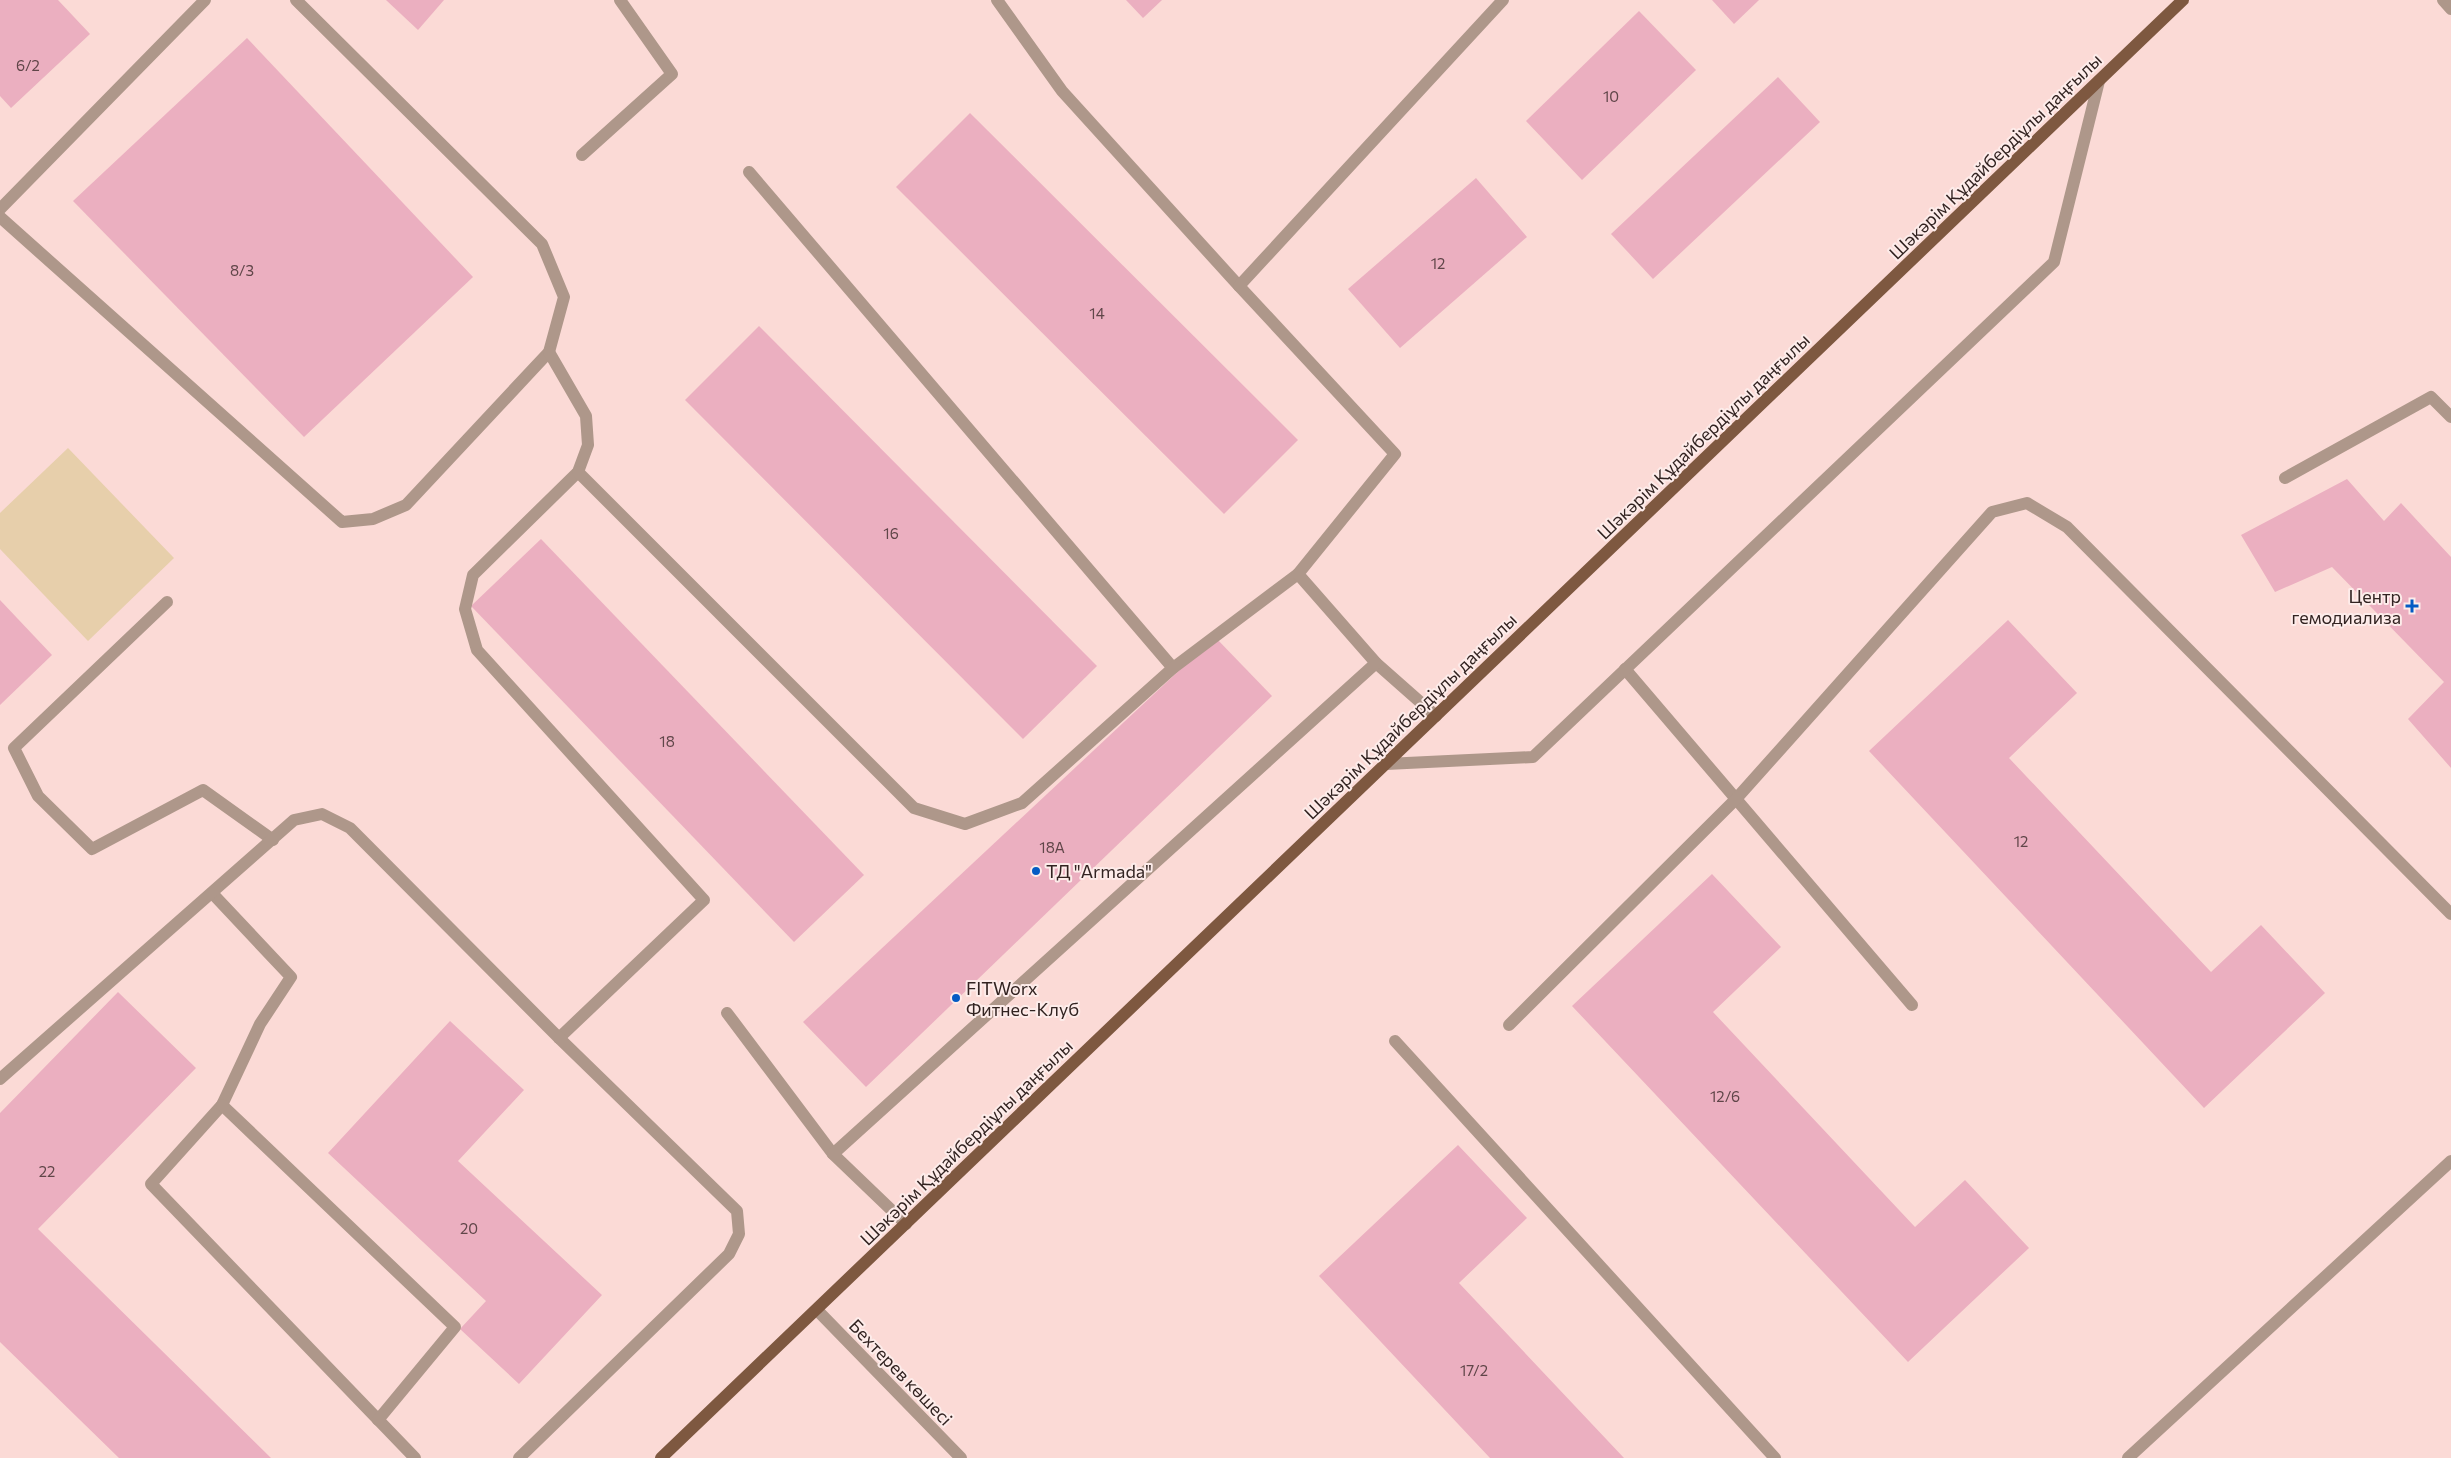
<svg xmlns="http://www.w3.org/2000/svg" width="2451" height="1458" font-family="Commissioner,sans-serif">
	<rect width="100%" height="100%" fill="#fbdad6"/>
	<polygon fill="#e7cfab" points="68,448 174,558 88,641 0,549 0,513"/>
	<g fill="#ebafc0">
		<polygon points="0,0 58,0 90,34 11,108 0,96"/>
		<polygon points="386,0 444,0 418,30"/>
		<polygon points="1126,0 1162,0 1143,18"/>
		<polygon points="1712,0 1759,0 1734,24"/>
		<polygon points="1639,11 1696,70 1582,180 1526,121"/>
		<polygon points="247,38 473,277 304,437 73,201"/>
		<polygon points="1778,77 1820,122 1653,279 1611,234"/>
		<polygon points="970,113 1298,440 1224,514 896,187"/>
		<polygon points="1476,178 1527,237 1400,348 1348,289"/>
		<polygon points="759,326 1097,666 1023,739 685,400"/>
		<polygon points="2347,479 2384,521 2401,503 2451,557 2451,768 2408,719 2444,682 2332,567 2275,592 2241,535"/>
		<polygon points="541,539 864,875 794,942 471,606"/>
		<polygon points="0,600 52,655 0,705"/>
		<polygon points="2008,620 2077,693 2009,758 2211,972 2261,925 2325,993 2204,1108 1869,751"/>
		<polygon points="1215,637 1272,696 866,1087 803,1022"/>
		<polygon points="1712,874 1781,947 1713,1012 1915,1227 1965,1180 2029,1248 1908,1362 1572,1006"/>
		<polygon points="118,992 196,1068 38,1229 271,1458 119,1458 0,1342 0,1113"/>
		<polygon points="450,1021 524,1090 458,1161 602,1295 519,1384 460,1329 486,1301 328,1153"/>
		<polygon points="1458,1145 1527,1218 1459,1283 1624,1458 1490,1458 1319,1276"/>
	</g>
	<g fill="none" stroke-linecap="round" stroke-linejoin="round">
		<g stroke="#ae978a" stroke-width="12">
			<polyline points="997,0 1062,91 1239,286"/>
			<polyline points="2443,0 2451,9"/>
			<polyline points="582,155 672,74 620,0"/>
			<polyline points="749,172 1173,668"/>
			<polyline points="0,209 205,0"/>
			<polyline points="0,217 342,522 373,519 406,505 549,352 564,297 542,244 296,0"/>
			<polyline points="549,352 586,416 588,445 578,472 473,575 465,609 477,650 704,900 559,1038"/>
			<polyline points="578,472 914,808 965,824 1022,803 1173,668 1298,574"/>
			<polyline points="2285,478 2431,397 2451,417"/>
			<polyline points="167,602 14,748 38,796 92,849 203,790 273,840"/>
			<polyline points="1625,669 1912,1005"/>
			<polyline points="1436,716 1376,663 1298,574 1395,454 1239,286 1503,0"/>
			<polyline points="1386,764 1533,757 2054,262 2099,81"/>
			<polyline points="212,893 291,977 260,1024 222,1105 151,1184 415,1458"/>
			<polyline points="727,1013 833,1154"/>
			<polyline points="1509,1025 1736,799 1992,512 2027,503 2067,527 2451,914"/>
			<polyline points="1395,1041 1775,1458"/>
			<polyline points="0,1079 294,820 322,814 350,828 559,1038 737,1211 739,1234 729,1254 519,1458"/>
			<polyline points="222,1105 455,1327 378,1420"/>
			<polyline points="906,1224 833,1154 1376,663"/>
			<polyline points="817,1310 961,1458"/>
			<polyline points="2128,1458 2451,1161"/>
		</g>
		<polyline stroke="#7e5840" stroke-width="12" points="661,1458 2183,0"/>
	</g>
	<g fill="#045bc4" stroke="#fdecea" stroke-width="2">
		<path d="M2409.5 598.5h5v5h5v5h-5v5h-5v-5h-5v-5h5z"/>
		<circle cx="1036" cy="871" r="5"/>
		<circle cx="956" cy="998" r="5"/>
	</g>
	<g text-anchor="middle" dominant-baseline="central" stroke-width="4" stroke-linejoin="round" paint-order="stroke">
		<g font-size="15" fill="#604649">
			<text x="28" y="65">6/2</text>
			<text x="1611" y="96">10</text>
			<text x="1438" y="263">12</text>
			<text x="242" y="270">8/3</text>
			<text x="1097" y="313">14</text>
			<text x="891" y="533">16</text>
			<text x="667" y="741">18</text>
			<text x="2021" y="841">12</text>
			<text x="1052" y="847">18А</text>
			<text x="1725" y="1096">12/6</text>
			<text x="47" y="1171">22</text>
			<text x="469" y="1228">20</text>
			<text x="1474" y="1370">17/2</text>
		</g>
		<g font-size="18" fill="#322321" stroke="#fdecea">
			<text transform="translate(1995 156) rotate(-44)">Шәкәрім Құдайбердіұлы даңғылы</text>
			<text transform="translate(1703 436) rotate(-44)">Шәкәрім Құдайбердіұлы даңғылы</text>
			<text transform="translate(1410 716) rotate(-44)">Шәкәрім Құдайбердіұлы даңғылы</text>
			<text transform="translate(966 1142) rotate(-44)">Шәкәрім Құдайбердіұлы даңғылы</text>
			<text transform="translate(901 1372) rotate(46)">Бехтерев көшесі</text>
		</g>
		<g font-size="18" fill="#322321" stroke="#fdecea" text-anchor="start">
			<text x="2401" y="596" text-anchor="end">Центр<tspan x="2401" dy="21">гемодиализа</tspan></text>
			<text x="1046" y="871">ТД "Armada"</text>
			<text x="966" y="988">FITWorx<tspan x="966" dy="21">Фитнес-Клуб</tspan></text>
		</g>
	</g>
</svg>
